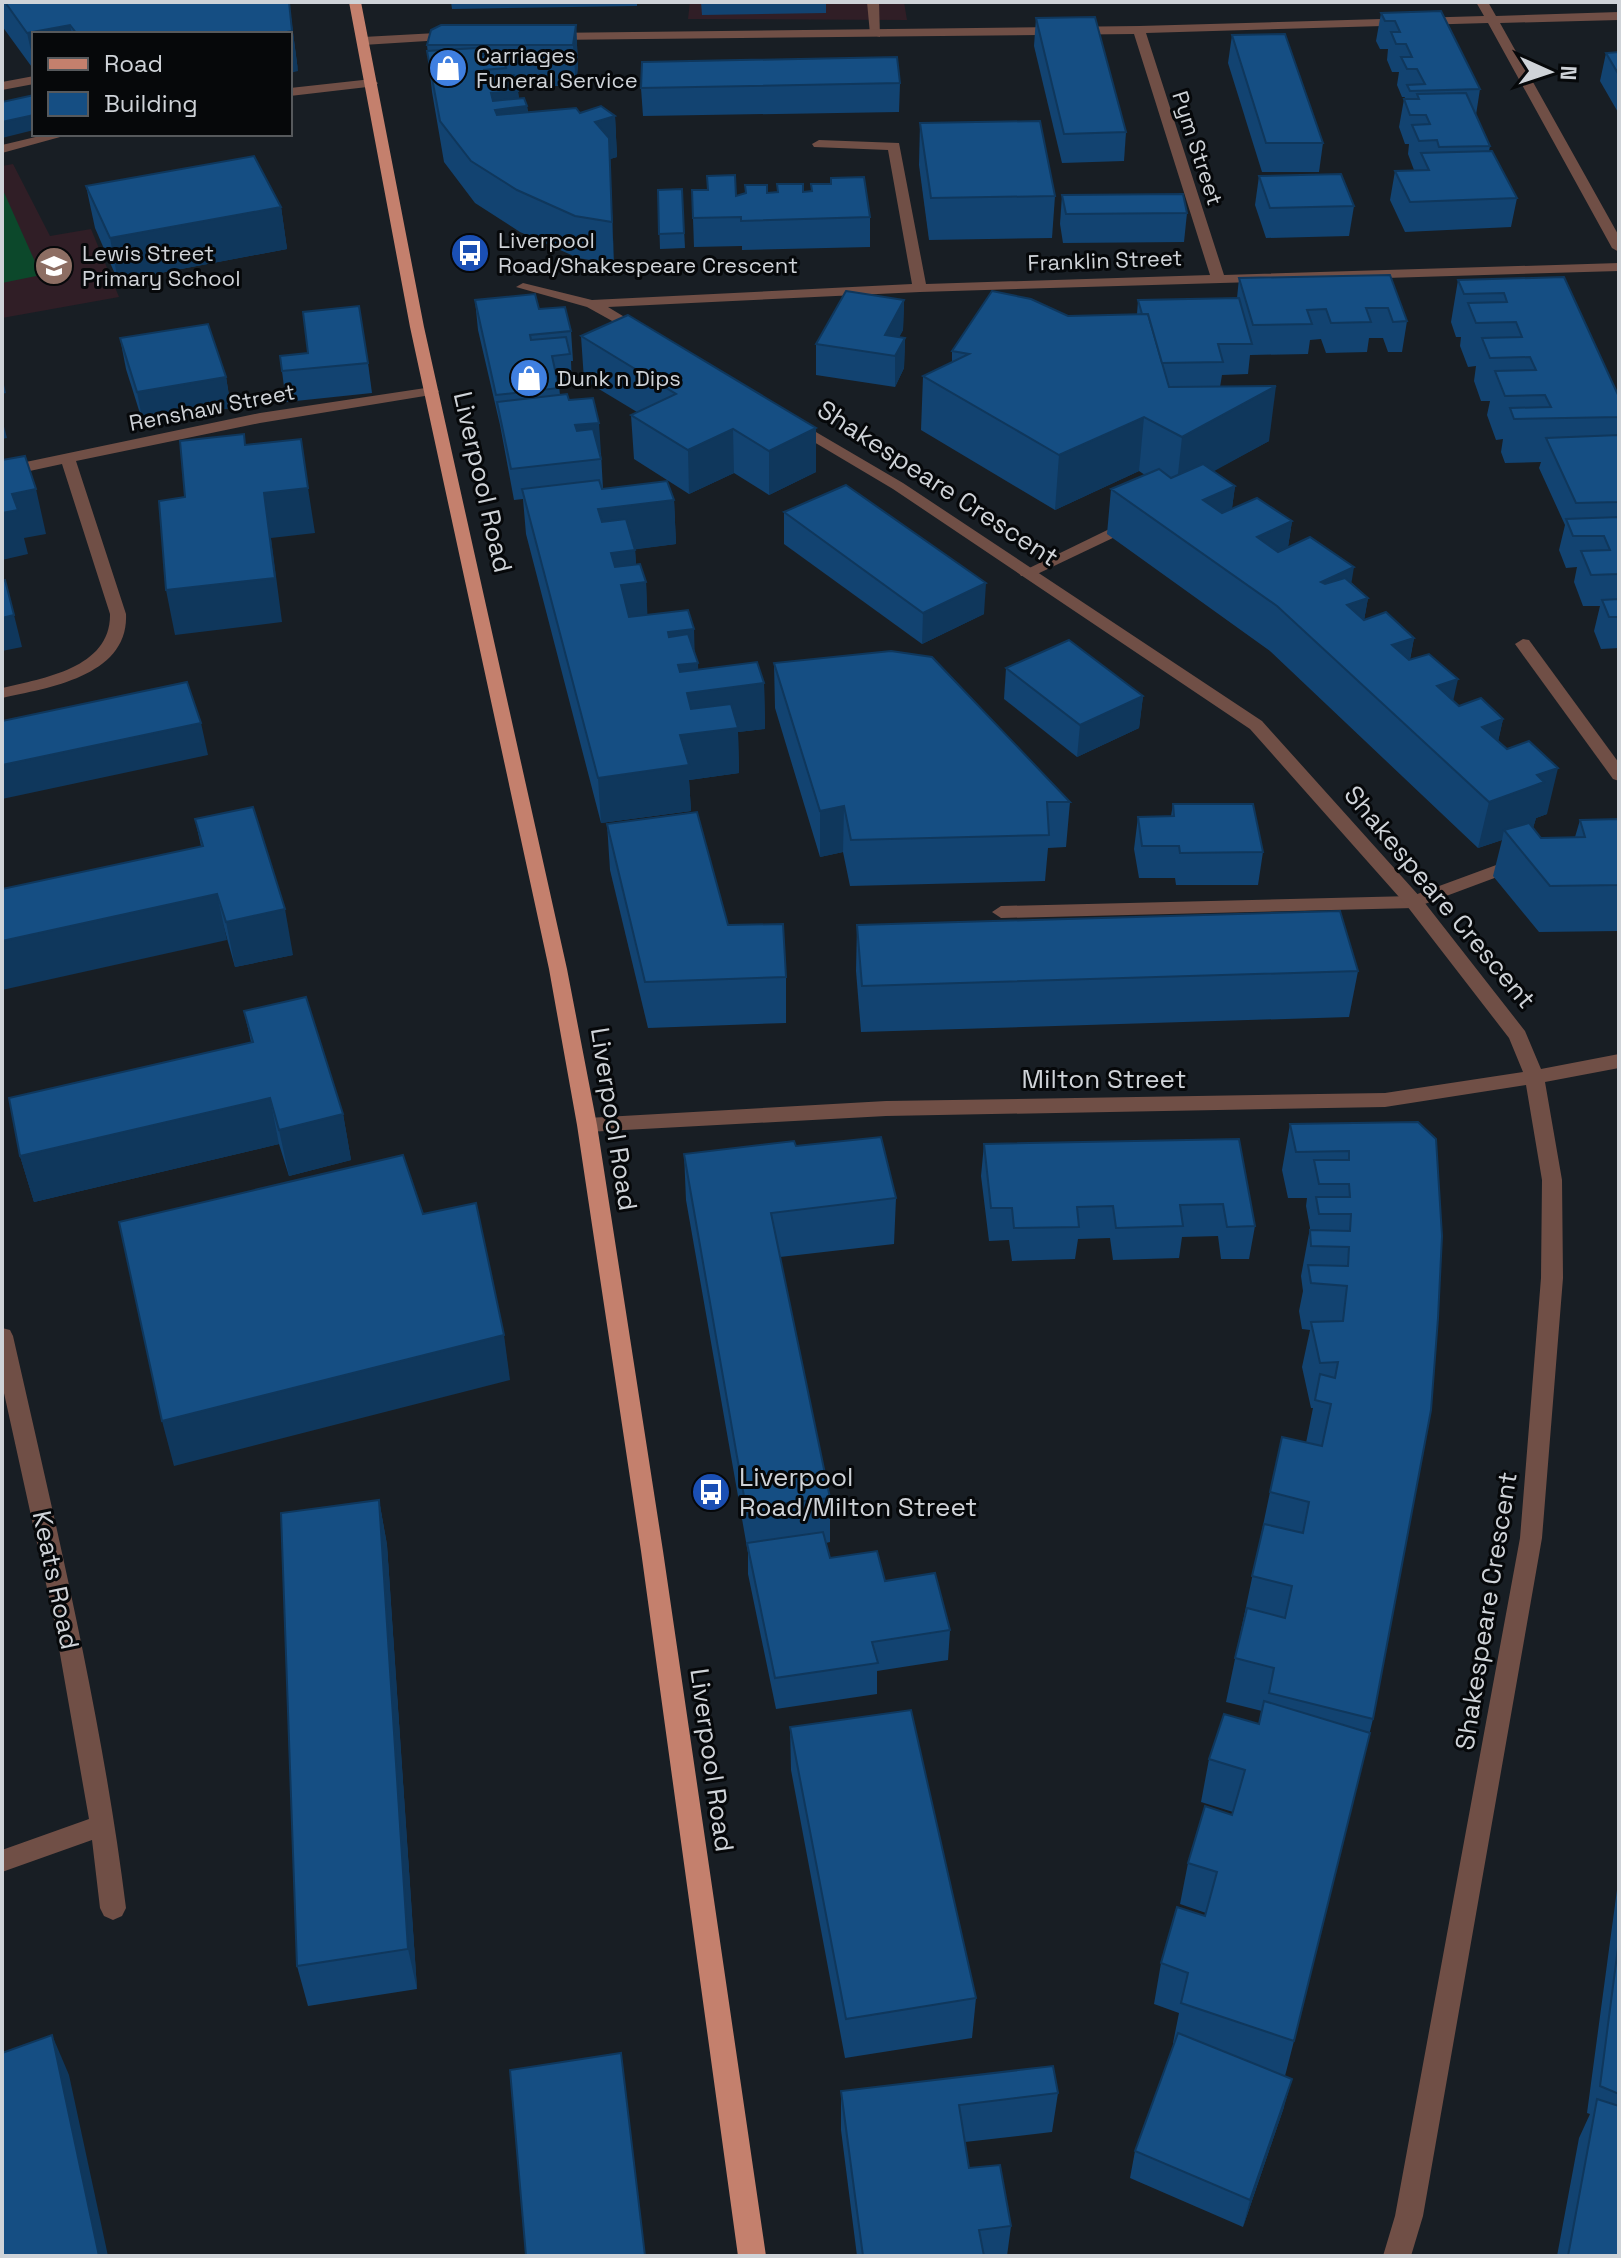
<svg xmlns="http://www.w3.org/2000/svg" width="1621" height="2258" font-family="'Space Grotesk',sans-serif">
	<rect width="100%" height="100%" fill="#181e24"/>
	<g fill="#301e26">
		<polygon points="690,2 904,2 907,20 688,19"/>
		<polygon points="13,164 50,236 91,229 119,297 2,318 2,166"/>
	</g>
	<polygon fill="#0c482b" points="2,188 41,275 2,283"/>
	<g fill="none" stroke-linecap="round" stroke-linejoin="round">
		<g fill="#704f46" fill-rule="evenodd">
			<polygon points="867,2 879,2 880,37 870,34"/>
			<polygon points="34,76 34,84 2,90 2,82"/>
			<polygon points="1132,518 1140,523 1138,526 1033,576 1021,576 1019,573"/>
			<polygon points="1523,639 1529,640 1619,763 1619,781 1613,779 1515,644"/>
			<polygon points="1518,857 1527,863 1524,867 1414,908 1001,918 992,912 1001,906 1412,896"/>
		</g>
		<g fill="#704f46" fill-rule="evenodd">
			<polygon points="1476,2 1488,2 1496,16 1619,12 1619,20 1500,23 1619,236 1619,252 1612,248 1488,23 1146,33 1224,275 1619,263 1619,271 920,292 608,307 646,330 646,336 641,337 587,307 516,287 523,283 592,300 912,284 888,150 814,147 812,144 819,140 899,143 926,284 1210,275 1134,34 551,40 545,36 547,33 1139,26 1484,16"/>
			<polygon points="455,32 459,33 459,39 363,45 357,41 363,37"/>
			<polygon points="372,79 378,83 376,86 290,96 290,88"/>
			<polygon points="48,134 71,134 2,153 2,145"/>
			<path d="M 432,387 L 439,391 L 437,394 L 260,423 L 76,461 L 126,614 C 129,676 49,688 2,698 L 2,688 C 44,678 111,668 110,614 L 62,464 L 2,477 L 2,467 L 260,413 Z"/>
			<polygon points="792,418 903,483 1262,721 1421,898 1525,1031 1541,1069 1619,1054 1619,1068 1545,1082 1562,1180 1563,1278 1542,1538 1423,2216 1411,2256 1383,2256 1395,2216 1520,1538 1541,1278 1542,1180 1526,1085 1385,1107 886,1116 587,1132 577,1125 587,1118 886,1101 1385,1093 1523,1072 1509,1038 1407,906 1250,729 893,489 787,426 784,423"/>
			<path d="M 2,1328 L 10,1330 L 13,1336 C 56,1526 102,1715 126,1908 L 122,1916 L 113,1920 L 104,1916 L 100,1908 L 92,1840 L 2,1872 L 2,1850 L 89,1819 L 54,1620 L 2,1384 Z"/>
		</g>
		<polygon fill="#c4806d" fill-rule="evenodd" points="349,2 361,2 424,327 567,969 597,1125 663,1551 766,2256 738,2256 641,1551 577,1125 549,969 410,327"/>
	</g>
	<g fill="#124371">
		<polygon points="2,2 289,2 298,71 290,34 34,34 34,70 2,26"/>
		<polygon points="451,2 637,2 637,6 452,9"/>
		<polygon points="701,2 826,2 826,13 702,15"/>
		<polygon points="1441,11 1480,89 1476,115 1490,146 1489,151 1517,198 1511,227 1405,232 1390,200 1395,171 1418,170 1414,170 1408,154 1409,144 1405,144 1399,127 1404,99 1405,97 1402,97 1397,85 1399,72 1392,72 1387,60 1388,49 1380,49 1376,41 1381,13"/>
		<polygon points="1036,18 1126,132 1124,161 1062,163 1034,46"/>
		<polygon points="576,25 578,65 576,86 517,86 519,99 527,106 528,112 580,113 615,116 617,157 610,159 614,264 578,258 520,232 475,203 444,162 432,92 427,45"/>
		<polygon points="1232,35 1323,143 1319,172 1262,172 1228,63"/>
		<polygon points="1619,52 1619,114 1600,81 1606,53"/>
		<polygon points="900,83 899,112 643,116 641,88"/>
		<polygon points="920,123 1055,196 1052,238 929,240 919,165"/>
		<polygon points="1259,176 1354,206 1349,236 1266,238 1255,205"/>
		<polygon points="777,184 803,192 811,191 811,184 870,217 870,247 742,250 742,246 694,247 692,190 736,196 777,192"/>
		<polygon points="86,186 281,207 287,249 118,281 95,228"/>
		<polygon points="682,189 685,248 660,249 658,190"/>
		<polygon points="1062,195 1187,213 1184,242 1063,243 1060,224"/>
		<polygon points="1390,275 1407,321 1402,352 1388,352 1383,338 1369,338 1367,352 1326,353 1321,339 1310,340 1308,354 1250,355 1248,374 1222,375 1220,387 1269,441 1213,471 1235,486 1232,508 1292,521 1288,547 1352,583 1368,598 1364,620 1414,638 1410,660 1459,706 1503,719 1498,741 1547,814 1536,818 1533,828 1541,838 1575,837 1580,820 1619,819 1619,931 1539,932 1493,876 1502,840 1478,848 1270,651 1107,534 1111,489 1145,475 1139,471 1055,510 921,430 923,376 952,362 952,351 1068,316 1137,314 1138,300 1237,298 1239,278"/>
		<polygon points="1564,277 1619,397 1619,648 1601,649 1594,631 1600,606 1583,606 1574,582 1577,567 1566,568 1559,550 1565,525 1539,468 1541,462 1505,463 1501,452 1503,439 1496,440 1487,415 1490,401 1481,401 1474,381 1476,366 1468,367 1460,346 1461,337 1456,337 1451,322 1458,280"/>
		<polygon points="475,300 539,309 571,331 573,361 571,361 572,385 559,386 560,395 569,400 601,453 603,489 674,500 676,544 635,549 636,565 646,582 647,615 695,654 698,663 698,669 764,683 765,729 738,732 739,773 689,780 691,811 601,823 526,534 523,499 514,500 500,425 478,330"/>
		<polygon points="904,300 903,330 899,337 905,338 904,368 895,387 816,375 816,344"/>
		<polygon points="581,336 816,428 816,472 769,495 734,473 689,494 634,459 631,415 637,412 584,380"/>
		<polygon points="120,338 226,377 231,408 143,423 126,369"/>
		<polygon points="308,353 368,363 372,393 286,402 280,356"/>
		<polygon points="784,512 984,614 922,644 784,544"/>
		<polygon points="774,663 1070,802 1066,847 1048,848 1045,881 850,886 843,852 820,857 775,708"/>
		<polygon points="1006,668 1143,696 1139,728 1077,757 1004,699"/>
		<polygon points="1173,804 1263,852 1258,885 1176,885 1175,878 1139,878 1134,849 1138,817 1171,816"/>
		<polygon points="195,819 293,955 235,967 201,846"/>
		<polygon points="607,824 728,925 786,977 786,1023 648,1028 610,870"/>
		<polygon points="857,925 1358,971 1349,1017 861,1032 856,971"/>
		<polygon points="244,1011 343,1114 351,1160 289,1176 279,1144 34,1202 20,1156 251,1042"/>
		<polygon points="1418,1122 1373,1719 1294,2041 1285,2076 1284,2107 1243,2227 1130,2178 1135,2151 1174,2044 1173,2043 1179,2013 1154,2004 1161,1963 1205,1916 1206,1913 1180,1904 1188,1863 1232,1815 1233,1812 1201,1802 1209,1759 1259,1724 1262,1711 1226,1702 1270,1492 1306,1443 1313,1408 1311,1408 1302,1367 1310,1330 1302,1329 1299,1311 1303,1291 1301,1276 1310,1228 1306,1206 1307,1198 1288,1198 1282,1170 1290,1124"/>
		<polygon points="1239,1139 1255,1226 1249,1259 1221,1259 1218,1236 1182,1237 1179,1258 1113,1260 1110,1238 1078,1239 1075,1259 1012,1261 1009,1240 989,1241 981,1176 984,1144"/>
		<polygon points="796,1146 896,1198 894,1244 780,1257 830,1498 830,1542 826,1543 830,1558 885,1581 950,1630 948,1660 877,1671 877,1694 776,1709 748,1574 748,1553 686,1200 684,1154"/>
		<polygon points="379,1500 387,1545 417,1989 308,2006 297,1966"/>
		<polygon points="790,1727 976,1998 972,2038 845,2058 791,1770"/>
		<polygon points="1619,1875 1619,2256 1557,2256 1579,2138 1590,2114 1587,2113"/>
		<polygon points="841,2091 1058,2093 1052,2132 965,2142 969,2168 1011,2226 1007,2256 857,2256 841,2130"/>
	</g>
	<g fill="#0f375c">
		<polygon points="289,2 298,71 290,73 290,34 276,34"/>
		<polygon points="70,25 72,34 34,34 34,64 27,33"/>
		<polygon points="576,25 578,65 576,86 573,45"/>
		<polygon points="518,91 520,107 527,106 530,147 499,151 491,93"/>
		<polygon points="34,115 34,130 2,138 2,122"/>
		<polygon points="615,116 617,157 610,159 614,264 612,222 595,122"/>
		<polygon points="281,207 287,249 118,281 110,238"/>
		<polygon points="904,300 903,330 890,355 885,335"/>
		<polygon points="905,338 904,368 895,387 895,356"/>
		<polygon points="2,377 6,393 2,394"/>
		<polygon points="226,377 231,408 143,423 137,392"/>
		<polygon points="1276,386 1269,441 1176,492 1182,437"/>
		<polygon points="1144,417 1139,471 1055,510 1059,455"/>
		<polygon points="2,419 7,438 2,439"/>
		<polygon points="599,423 601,453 577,456 575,425"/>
		<polygon points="816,428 816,472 769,495 769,451"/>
		<polygon points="733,429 734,473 689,494 688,450"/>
		<polygon points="1235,486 1229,530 1203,500"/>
		<polygon points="308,488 315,533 271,538 282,622 175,635 166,590 264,493"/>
		<polygon points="36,489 46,534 24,538 28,554 2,560 2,513 12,494"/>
		<polygon points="674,500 676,544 601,554 598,509"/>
		<polygon points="1292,521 1285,566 1257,537"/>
		<polygon points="635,550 637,583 646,582 648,627 624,630 611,553"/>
		<polygon points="1354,567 1348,604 1368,598 1360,643 1321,582"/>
		<polygon points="986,583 984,614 922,644 923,613"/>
		<polygon points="14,615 22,647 2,651 2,618"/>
		<polygon points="694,629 695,663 698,663 699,692 764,683 765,729 738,732 739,773 689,780 691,811 601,823 598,778 680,735 668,632"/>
		<polygon points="1414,638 1405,683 1392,645"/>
		<polygon points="1458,679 1448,724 1437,686"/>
		<polygon points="1143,696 1139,728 1077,757 1080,725"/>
		<polygon points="1503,719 1493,765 1482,727"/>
		<polygon points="201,723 208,755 2,799 2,765"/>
		<polygon points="1558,768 1547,814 1536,818 1533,828 1504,830 1502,840 1478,848 1489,802 1537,775"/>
		<polygon points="844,806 843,852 820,857 820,811"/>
		<polygon points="217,894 227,940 2,990 2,941"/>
		<polygon points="285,909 293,955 235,967 226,922"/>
		<polygon points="270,1098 279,1144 34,1202 20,1156"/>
		<polygon points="343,1114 351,1160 289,1176 279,1130"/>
		<polygon points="504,1335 510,1380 174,1466 162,1421"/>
		<polygon points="379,1500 387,1545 417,1989 408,1949"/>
		<polygon points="52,2035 69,2075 108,2256 99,2256"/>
		<polygon points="1292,2079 1284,2107 1243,2227 1250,2200"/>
	</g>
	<g fill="#154e83" stroke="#0f375c" stroke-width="2">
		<polygon points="5,2 289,2 292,31 276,34 77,34 70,25 27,33"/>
		<polygon points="1441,11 1480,89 1410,91 1407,85 1425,84 1417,69 1407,69 1401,57 1412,57 1406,44 1396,44 1391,32 1400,32 1395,21 1385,21 1381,13"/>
		<polygon points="1095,17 1126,132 1064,134 1036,18"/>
		<polygon points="441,25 576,25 573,45 427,45 431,30"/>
		<polygon points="1285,34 1323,143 1266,143 1232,35"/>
		<polygon points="477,48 480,55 493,54 495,59 503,58 506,68 484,70 486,78 514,75 518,91 491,93 493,101 524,98 527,106 495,110 497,115 576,108 580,113 601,106 615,116 595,122 609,138 612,222 575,216 517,190 471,161 440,121 427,51"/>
		<polygon points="1619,52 1619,75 1606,53"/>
		<polygon points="897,57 900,83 641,88 642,62"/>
		<polygon points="1466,93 1490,146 1439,147 1437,140 1419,141 1412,125 1430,124 1426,115 1410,115 1404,99 1419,99 1417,94"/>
		<polygon points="34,95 34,115 2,122 2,102"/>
		<polygon points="1040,121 1055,196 931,198 920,123"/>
		<polygon points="1492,151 1517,198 1410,202 1395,171 1429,170 1421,153"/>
		<polygon points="254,156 281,207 110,238 86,186"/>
		<polygon points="1341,174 1354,206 1270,208 1259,176"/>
		<polygon points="735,175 736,196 746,193 745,185 767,185 767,193 778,192 777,184 803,184 803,192 812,191 811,184 831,184 831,178 864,177 870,217 741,221 741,217 693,218 692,190 708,190 707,176"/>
		<polygon points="682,189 684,233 659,234 658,190"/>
		<polygon points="1183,194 1187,213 1066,214 1062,195"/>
		<polygon points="1390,275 1407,321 1393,322 1388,308 1366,308 1371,322 1331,323 1326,309 1307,310 1312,324 1253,325 1239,278"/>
		<polygon points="1564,277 1619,397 1619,417 1514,419 1510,408 1551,407 1545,395 1505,396 1495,371 1536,370 1530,357 1490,358 1482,338 1522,337 1516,322 1476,323 1468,303 1507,302 1504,293 1464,294 1458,280"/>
		<polygon points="846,291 904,300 885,335 905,338 895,356 816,344"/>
		<polygon points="992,291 1031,299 1068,316 1148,314 1169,387 1276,386 1182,437 1144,417 1059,455 923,376 969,354 952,351"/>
		<polygon points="535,294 539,309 565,307 571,331 530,335 531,340 566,337 570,354 552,356 559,388 496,395 475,300"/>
		<polygon points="1239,298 1252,344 1218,344 1223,362 1162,363 1148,314 1142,314 1138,300"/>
		<polygon points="359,306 368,363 282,371 280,356 308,353 303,312"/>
		<polygon points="628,315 816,428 769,451 733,429 688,450 631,415 676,394 581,336"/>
		<polygon points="208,324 226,377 137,392 120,338"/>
		<polygon points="567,394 569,400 593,398 599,423 575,425 577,431 593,429 601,459 511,469 497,402"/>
		<polygon points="244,434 245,445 301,439 308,488 264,493 275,578 166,590 159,501 185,497 180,441"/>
		<polygon points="1619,435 1619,502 1576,503 1546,438"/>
		<polygon points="25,456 36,489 12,494 18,510 2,513 2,460"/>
		<polygon points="1203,464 1235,486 1203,500 1222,513 1257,498 1292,521 1257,537 1278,552 1310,537 1354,567 1321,582 1325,584 1345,578 1368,598 1347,605 1364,620 1386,612 1414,638 1392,645 1409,660 1429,654 1458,679 1437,686 1459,706 1481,698 1503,719 1482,727 1507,749 1529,741 1558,768 1537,775 1544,782 1489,802 1277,606 1111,489 1159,469 1171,478"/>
		<polygon points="599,480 602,489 667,481 674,500 598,509 602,522 626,519 635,550 611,553 615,567 640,564 646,582 621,585 629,617 688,610 694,629 668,632 669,637 688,634 698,663 678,665 680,672 757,662 764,683 687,693 691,709 731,704 738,728 680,735 689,765 598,778 522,489"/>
		<polygon points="846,485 986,583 923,613 784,512"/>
		<polygon points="1619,517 1619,574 1591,575 1581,551 1610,550 1604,536 1573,536 1566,519"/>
		<polygon points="5,580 14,615 2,618 2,581"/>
		<polygon points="1619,599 1619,617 1609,617 1602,600"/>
		<polygon points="1069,640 1143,696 1080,725 1006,668"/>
		<polygon points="891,651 932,657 1070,802 1047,802 1049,835 851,840 844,806 820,811 774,663"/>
		<polygon points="187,682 201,723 2,765 2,721"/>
		<polygon points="1173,804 1253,804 1263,852 1180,853 1179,846 1142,846 1138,817 1174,816"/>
		<polygon points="253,807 285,909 226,922 217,894 2,941 2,889 203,846 195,819"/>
		<polygon points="697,812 728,925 783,924 786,977 645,982 607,824"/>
		<polygon points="1619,819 1619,885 1550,886 1504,830 1529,823 1541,838 1585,837 1580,820"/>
		<polygon points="1340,911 1358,971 862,986 857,925"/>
		<polygon points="306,997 343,1114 279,1130 270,1098 20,1156 9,1098 253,1042 244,1011"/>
		<polygon points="1418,1122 1436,1139 1442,1236 1438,1318 1431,1410 1373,1719 1269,1693 1274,1668 1235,1658 1247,1608 1285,1618 1292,1586 1252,1576 1264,1524 1303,1533 1309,1502 1270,1492 1282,1437 1322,1446 1331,1404 1315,1400 1320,1374 1335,1378 1338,1362 1320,1363 1311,1322 1343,1321 1347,1286 1311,1283 1308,1265 1348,1266 1349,1247 1311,1246 1310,1230 1350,1231 1351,1214 1319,1214 1316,1197 1350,1197 1349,1184 1319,1184 1314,1160 1349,1160 1349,1151 1296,1152 1290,1124"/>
		<polygon points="881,1137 896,1198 771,1213 830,1498 746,1508 684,1154 794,1141 796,1146"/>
		<polygon points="1239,1139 1255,1226 1227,1227 1223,1204 1180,1205 1183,1226 1116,1228 1113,1206 1077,1207 1079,1227 1014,1228 1012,1208 991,1208 984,1144"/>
		<polygon points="403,1155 423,1214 476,1203 504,1335 162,1421 119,1222"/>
		<polygon points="379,1500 408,1949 297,1966 281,1513"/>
		<polygon points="823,1532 830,1558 877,1551 885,1581 935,1573 950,1630 872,1642 878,1663 775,1678 747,1543"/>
		<polygon points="1264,1701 1370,1733 1294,2041 1181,2003 1188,1973 1161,1963 1177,1907 1205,1916 1217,1872 1188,1863 1205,1806 1232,1815 1245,1770 1209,1759 1224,1714 1259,1724"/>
		<polygon points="911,1710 976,1998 846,2019 790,1727"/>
		<polygon points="1619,1940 1619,2094 1600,2086"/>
		<polygon points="1178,2033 1292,2079 1250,2200 1135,2151"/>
		<polygon points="52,2035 99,2256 2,2256 2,2053"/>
		<polygon points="621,2053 645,2256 526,2256 510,2070"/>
		<polygon points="1053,2066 1058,2093 959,2105 969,2168 1000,2165 1011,2226 979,2230 984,2256 863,2256 841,2091"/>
		<polygon points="1597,2099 1619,2106 1619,2256 1568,2256"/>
	</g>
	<defs>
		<g id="shop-disc" transform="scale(2)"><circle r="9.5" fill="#3f7fe0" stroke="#06080a"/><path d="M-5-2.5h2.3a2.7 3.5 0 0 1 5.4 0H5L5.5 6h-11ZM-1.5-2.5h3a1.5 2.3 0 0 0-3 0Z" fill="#fff"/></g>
		<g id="bus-disc" transform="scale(2)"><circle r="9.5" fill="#1a4fb4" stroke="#06080a"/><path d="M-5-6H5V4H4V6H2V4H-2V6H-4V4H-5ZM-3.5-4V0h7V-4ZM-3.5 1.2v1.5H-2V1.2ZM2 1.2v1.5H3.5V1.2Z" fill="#fff"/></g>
		<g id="school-disc" transform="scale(2)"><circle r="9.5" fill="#8d6e63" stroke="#06080a"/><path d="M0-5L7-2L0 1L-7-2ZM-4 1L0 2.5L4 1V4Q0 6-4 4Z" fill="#fff"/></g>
	</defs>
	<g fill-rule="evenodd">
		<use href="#shop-disc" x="448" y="68"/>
		<use href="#bus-disc" x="470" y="253"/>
		<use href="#school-disc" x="54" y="266"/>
		<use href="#shop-disc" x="529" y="378"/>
		<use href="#bus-disc" x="711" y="1492"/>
	</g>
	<g text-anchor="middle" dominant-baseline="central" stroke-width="6" stroke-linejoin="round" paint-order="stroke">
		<g font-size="22" fill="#cfd3d8" stroke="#06080a" text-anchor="start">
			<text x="476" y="55">Carriages<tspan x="476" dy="25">Funeral Service</tspan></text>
			<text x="498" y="240">Liverpool<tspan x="498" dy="25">Road/Shakespeare Crescent</tspan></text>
			<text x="82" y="253">Lewis Street<tspan x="82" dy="25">Primary School</tspan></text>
			<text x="557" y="378">Dunk n Dips</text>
		</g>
		<g font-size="22" fill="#cfd3d8" stroke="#06080a">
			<text transform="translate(1198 148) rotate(72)">Pym Street</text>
			<text transform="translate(1105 260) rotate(-2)">Franklin Street</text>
			<text transform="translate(212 407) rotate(-11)">Renshaw Street</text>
		</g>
		<g font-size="26" fill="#cfd3d8" stroke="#06080a">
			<text transform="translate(483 482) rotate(77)">Liverpool Road</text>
			<text transform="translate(938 483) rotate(33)">Shakespeare Crescent</text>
			<text transform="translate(1440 897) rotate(50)">Shakespeare Crescent</text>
			<text x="1104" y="1079">Milton Street</text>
			<text transform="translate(614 1119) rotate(81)">Liverpool Road</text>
			<text transform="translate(56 1580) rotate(78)">Keats Road</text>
			<text transform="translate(1486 1611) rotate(-81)">Shakespeare Crescent</text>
			<text transform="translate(712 1760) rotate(82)">Liverpool Road</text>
		</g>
		<g font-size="26" fill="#cfd3d8" stroke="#06080a" text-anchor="start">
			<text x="739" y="1477">Liverpool<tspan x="739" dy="30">Road/Milton Street</tspan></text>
		</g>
	</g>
	<rect width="1621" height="2258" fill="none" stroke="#cfd3d8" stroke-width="8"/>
	<rect x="32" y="32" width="260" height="104" fill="#06080a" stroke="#56595c" stroke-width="2"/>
	<rect x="48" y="58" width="40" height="12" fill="#c4806d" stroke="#56595c" stroke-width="2"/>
	<text x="104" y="72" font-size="24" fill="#cfd3d8">Road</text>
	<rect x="48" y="92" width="40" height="24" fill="#154e83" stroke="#56595c" stroke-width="2"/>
	<text x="104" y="112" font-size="24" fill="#cfd3d8">Building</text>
	<g transform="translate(1549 72) rotate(93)" stroke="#06080a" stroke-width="6" paint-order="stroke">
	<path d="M0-6L14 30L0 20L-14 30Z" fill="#cfd3d8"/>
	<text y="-12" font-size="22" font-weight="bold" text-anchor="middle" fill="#cfd3d8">N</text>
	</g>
</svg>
